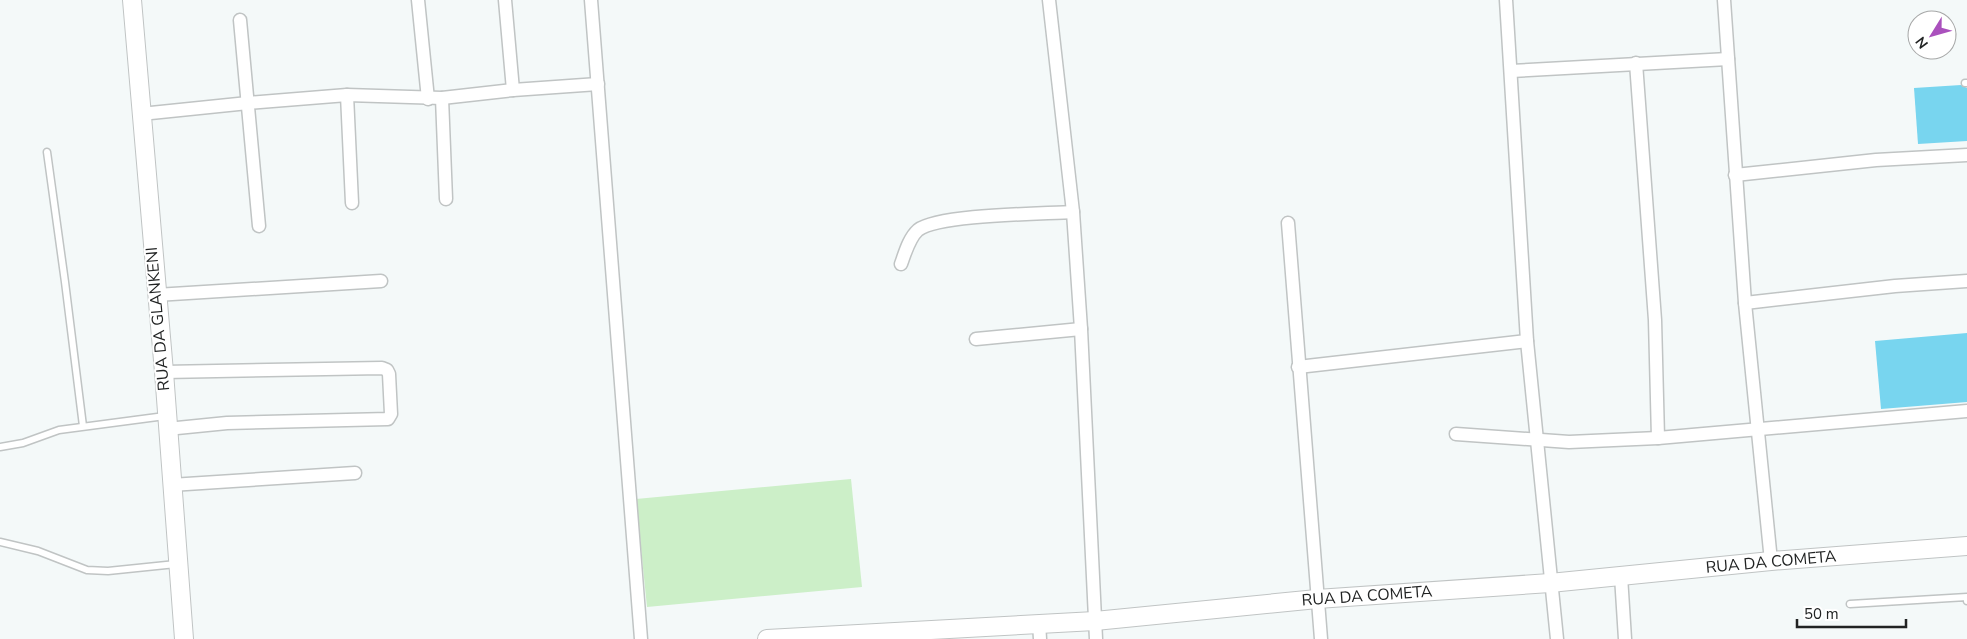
<svg xmlns="http://www.w3.org/2000/svg" width="1967" height="639" font-family="'Nunito Sans',sans-serif">
	<rect width="100%" height="100%" fill="#f4f9f9"/>
	<polygon fill="#ccefc8" points="851,479 862,587 647,607 636,499"/>
	<g fill="#78d5ef">
		<polygon points="1961,85 1967,88 1967,141 1918,144 1914,88"/>
		<polygon points="1967,333 1967,402 1881,409 1875,341"/>
	</g>
	<g fill="none" stroke-linecap="round" stroke-linejoin="round">
		<g stroke="#c0c4c4" stroke-width="9">
			<g id="lane">
				<polyline points="1965,83 1967,83"/>
				<polyline points="47,152 65,282 83,426"/>
				<polyline points="0,447 23,443 59,430 165,416"/>
				<polyline points="0,542 38,551 87,570 108,571 176,564"/>
				<polyline points="1850,604 1967,597 1967,601"/>
			</g>
		</g>
		<g stroke="#c0c4c4" stroke-width="15">
			<g id="street">
				<polyline points="418,0 428,99"/>
				<polyline points="505,0 513,90"/>
				<polyline points="591,0 641,639"/>
				<polyline points="1049,0 1073,212 1081,329 1096,639"/>
				<polyline points="1506,0 1527,341 1557,639"/>
				<polyline points="1724,0 1745,303 1771,561"/>
				<polyline points="240,20 259,226"/>
				<polyline points="1636,63 1655,320 1658,438"/>
				<polyline points="1511,71 1728,59"/>
				<polyline points="347,95 352,203"/>
				<polyline points="442,98 446,199"/>
				<polyline points="141,114 248,103 347,95 442,98 513,90 598,84"/>
				<polyline points="1735,175 1876,160 1967,155"/>
				<polyline points="1288,223 1321,639"/>
				<path d="M 901,264 C 905,253 909,238 918,230 C 939,214 1042,214 1073,212"/>
				<polyline points="156,295 381,281"/>
				<polyline points="1745,303 1895,286 1967,281"/>
				<polyline points="976,339 1081,329"/>
				<polyline points="1298,367 1527,341"/>
				<polyline points="164,372 382,368 387,370 389,374 391,414 388,419 227,423 167,429"/>
				<polyline points="1456,434 1569,442 1658,438 1967,411"/>
				<polyline points="171,485 355,473"/>
				<polyline points="1621,576 1625,639"/>
				<polyline points="1039,623 1040,639"/>
			</g>
		</g>
		<g stroke="#c0c4c4" stroke-width="20">
			<g id="secondary">
				<polyline points="132,0 164,372 184,639"/>
				<polyline points="767,639 1095,621 1317,599 1550,583 1771,561 1967,546"/>
			</g>
		</g>
		<use href="#lane" stroke="#fff" stroke-width="6"/>
		<use href="#street" stroke="#fff" stroke-width="12"/>
		<use href="#secondary" stroke="#fff" stroke-width="18"/>
	</g>
	<g text-anchor="middle" dominant-baseline="central" stroke-width="4" stroke-linejoin="round" paint-order="stroke">
		<g font-size="16" fill="#212323" stroke="#fff">
			<text transform="translate(158 319) rotate(-95)">RUA DA GLANKENI</text>
			<text transform="translate(1771 562) rotate(-5)">RUA DA COMETA</text>
			<text transform="translate(1367 596) rotate(-4)">RUA DA COMETA</text>
		</g>
	</g>
	<g transform="translate(1932 35) rotate(233)"><circle r="24" fill="#ffffff" stroke="#a6a7a7"/>
	<path d="M0-4L9 19L0 12L-9 19Z" fill="#aa51bd"/>
	<text y="-8" font-size="14" font-weight="bold" text-anchor="middle" fill="#212323">N</text>
	</g>
	<path d="M1797 619v8h109v-8" fill="none" stroke="#212323" stroke-width="2.5"/>
	<text x="1804" y="619" font-size="15" fill="#212323" stroke="#ffffff" stroke-width="4" paint-order="stroke">50 m</text>
</svg>
